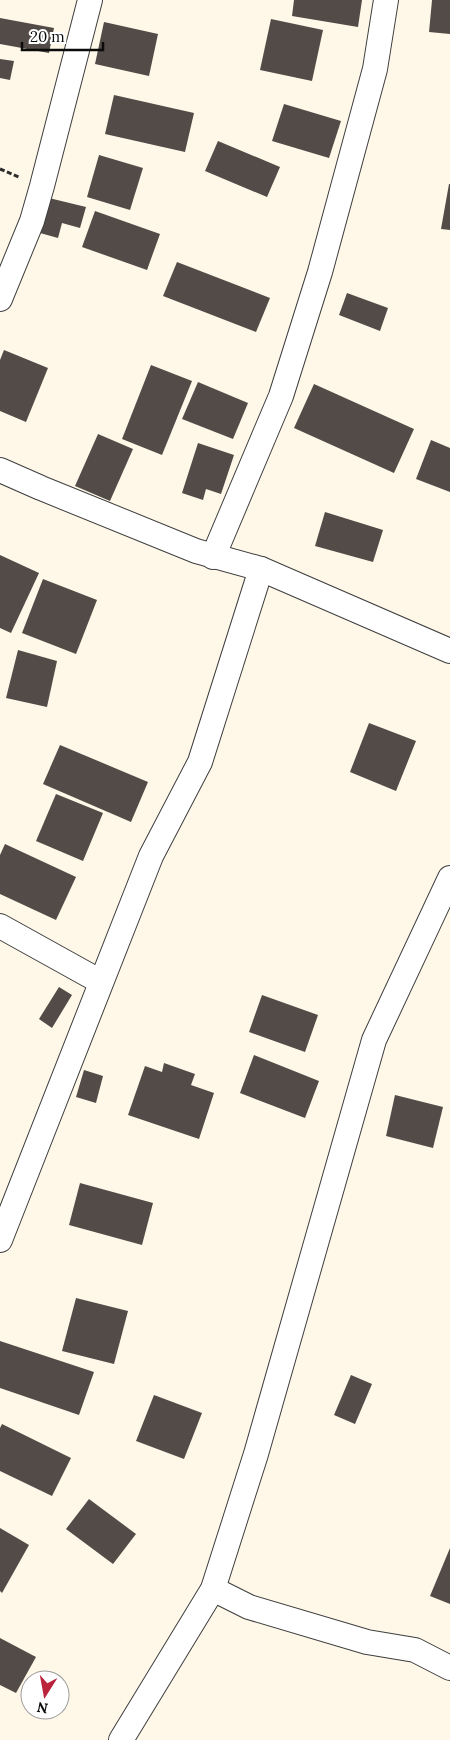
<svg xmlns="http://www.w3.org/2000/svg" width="450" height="1740" font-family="Lora,serif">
	<rect width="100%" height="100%" fill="#fff8e9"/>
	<g fill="#534b47">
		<polygon points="294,0 362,0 358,27 292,16"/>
		<polygon points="432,0 450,0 450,34 429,32"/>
		<polygon points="0,18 54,28 49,53 0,44"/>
		<polygon points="271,19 323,30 312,81 260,70"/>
		<polygon points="104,22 158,34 149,76 95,64"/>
		<polygon points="0,59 14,61 10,80 0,78"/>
		<polygon points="114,95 194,113 185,152 105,134"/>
		<polygon points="284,104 341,121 329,158 272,141"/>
		<polygon points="218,141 280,167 267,197 205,171"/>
		<polygon points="99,155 143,168 130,210 87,197"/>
		<polygon points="449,184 450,184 450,230 441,229"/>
		<polygon points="49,198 86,207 80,228 62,223 58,238 40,233"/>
		<polygon points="95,211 160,234 147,270 82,247"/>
		<polygon points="177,262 270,298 256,332 163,296"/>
		<polygon points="347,293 388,308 380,331 339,315"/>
		<polygon points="4,350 48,368 26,422 0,411 0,360"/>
		<polygon points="151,365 192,381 162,455 122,439"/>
		<polygon points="198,382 248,403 233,439 182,419"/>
		<polygon points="314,384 414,429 394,473 294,428"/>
		<polygon points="98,434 133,449 110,501 75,486"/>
		<polygon points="431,440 450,448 450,492 416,479"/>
		<polygon points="198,443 234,455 221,494 206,489 203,500 182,493"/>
		<polygon points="325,512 383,530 373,562 315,546"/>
		<polygon points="0,555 39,573 11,633 0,628"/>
		<polygon points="43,579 97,600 76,654 22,633"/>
		<polygon points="18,650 57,661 47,707 6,698"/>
		<polygon points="369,723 416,741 396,791 350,772"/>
		<polygon points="60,745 148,782 131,822 43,784"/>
		<polygon points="56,794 103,813 83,861 36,841"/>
		<polygon points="5,844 76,877 56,920 0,894 0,855"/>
		<polygon points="59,987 72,995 52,1028 39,1019"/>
		<polygon points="262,995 318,1015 305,1052 249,1032"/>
		<polygon points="254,1055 319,1081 305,1118 240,1093"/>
		<polygon points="164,1063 195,1074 191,1085 214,1093 199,1139 128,1115 145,1066 162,1072"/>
		<polygon points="84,1070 103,1076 96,1103 76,1097"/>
		<polygon points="395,1095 443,1107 433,1148 386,1136"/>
		<polygon points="80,1183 153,1203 142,1245 69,1225"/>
		<polygon points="76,1298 128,1311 114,1364 62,1351"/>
		<polygon points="0,1341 94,1372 79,1415 0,1388"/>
		<polygon points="351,1375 372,1384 355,1424 334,1415"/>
		<polygon points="154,1395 202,1413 184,1459 136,1441"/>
		<polygon points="2,1424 71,1458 52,1496 0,1471 0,1428"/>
		<polygon points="89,1499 136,1534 113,1564 66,1529"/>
		<polygon points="0,1528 29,1545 2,1593 0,1591"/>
		<polygon points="450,1548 450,1604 430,1596"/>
		<polygon points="0,1638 36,1657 16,1693 0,1685"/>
	</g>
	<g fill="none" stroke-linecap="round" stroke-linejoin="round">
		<g stroke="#3e3e3e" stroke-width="26">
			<g id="minor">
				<polyline points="0,299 32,221 42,186 90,0"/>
				<polyline points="0,470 41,488 196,551 261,569 450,651"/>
				<polyline points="213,557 281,396 320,272 375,69 386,0"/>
				<polyline points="0,926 101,982"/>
				<polyline points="0,1240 151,856 200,762 261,569"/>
				<polyline points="213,1589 249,1607 367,1642 415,1650 450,1668"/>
				<polyline points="121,1740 213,1589 256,1454 374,1040 450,878"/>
			</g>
		</g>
		<polyline stroke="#2d2d2d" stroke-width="3" stroke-dasharray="5 2.5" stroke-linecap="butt" points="0,169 19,177"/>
		<use href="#minor" stroke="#fff" stroke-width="24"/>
	</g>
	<g transform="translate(45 1695) rotate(191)"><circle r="24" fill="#ffffff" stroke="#9d9d9d"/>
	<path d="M0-4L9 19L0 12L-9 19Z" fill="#ba233a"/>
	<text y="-8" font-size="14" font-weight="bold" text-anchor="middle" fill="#0b0b0b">N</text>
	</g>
	<path d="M22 42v8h81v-8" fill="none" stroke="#0b0b0b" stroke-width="2.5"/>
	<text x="30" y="42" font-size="15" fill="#0b0b0b" stroke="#ffffff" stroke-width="4" paint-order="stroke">20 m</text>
</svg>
